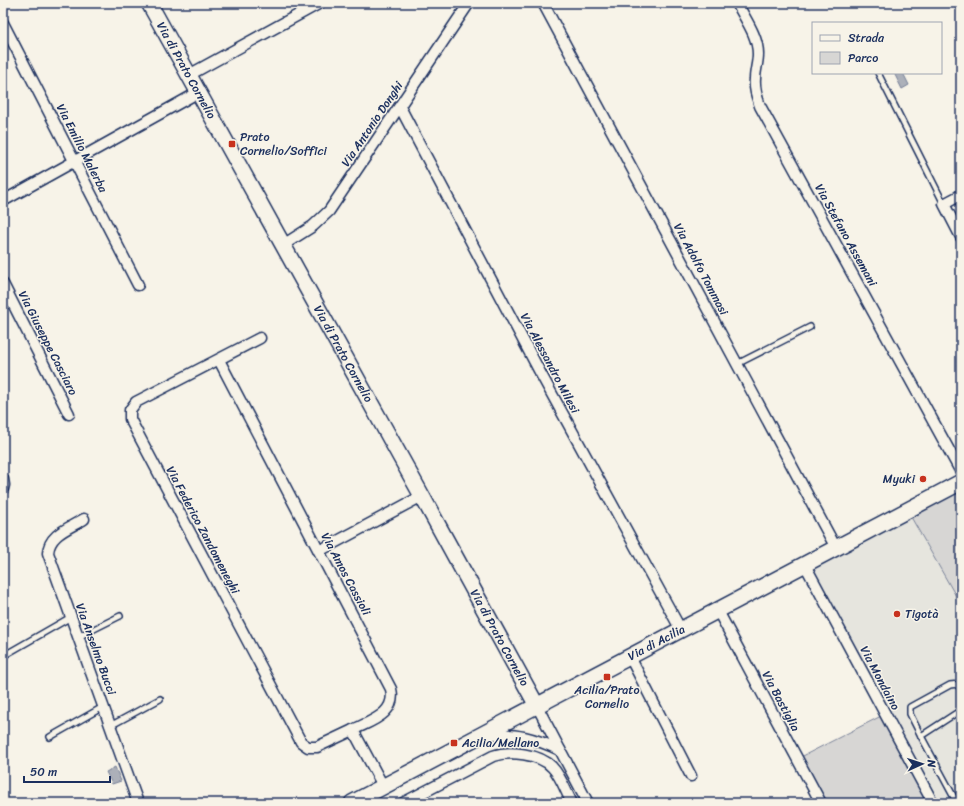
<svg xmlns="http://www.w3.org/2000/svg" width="964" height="806" font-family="Sriracha,sans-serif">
	<rect width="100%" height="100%" fill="#f7f3e8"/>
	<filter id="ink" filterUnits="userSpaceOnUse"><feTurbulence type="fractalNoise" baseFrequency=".025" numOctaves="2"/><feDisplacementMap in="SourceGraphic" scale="8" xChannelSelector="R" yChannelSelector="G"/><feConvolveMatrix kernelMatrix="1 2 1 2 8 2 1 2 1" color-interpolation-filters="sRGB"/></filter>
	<g filter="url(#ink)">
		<polygon fill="#e6e5de" points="961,484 961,803 933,803 805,565"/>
		<g fill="#d7d6d4" stroke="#798299">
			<polygon points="961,480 961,605 907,510"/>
			<polygon points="885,714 933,803 821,803 797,759"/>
		</g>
		<g fill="#acb0b9" stroke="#727c95">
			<polygon points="898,73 903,73 909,85 902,89 895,75"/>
			<polygon points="115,767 121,781 112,784 106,772"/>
		</g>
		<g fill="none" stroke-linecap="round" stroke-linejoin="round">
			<g stroke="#1b2f5e" stroke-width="8">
				<g id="lane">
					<polyline points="878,73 944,204"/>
					<polyline points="737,364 810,327"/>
					<polyline points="78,637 120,616"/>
					<polyline points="3,656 71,617"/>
					<polyline points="110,726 160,699"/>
					<path d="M 921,736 L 910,714 L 910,707 L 950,685 C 955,684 958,684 961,689"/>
					<polyline points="50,737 103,707"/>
					<polyline points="957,803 921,736 961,710"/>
				</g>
			</g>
			<g stroke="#1b2f5e" stroke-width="13">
				<g id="street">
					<polyline points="543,3 836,548"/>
					<path d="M 737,3 C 745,19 758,36 758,54 C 758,63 755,71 755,79 C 754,89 757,97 760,106 L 961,472"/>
					<polyline points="3,23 138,285"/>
					<polyline points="189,75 320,3"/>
					<polyline points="400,107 542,376 681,630"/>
					<polyline points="961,195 944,204 961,237"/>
					<polyline points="3,201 199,92"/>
					<polyline points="283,245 313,226 329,211 469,3"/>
					<polyline points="3,284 69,414"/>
					<polyline points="260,338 136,402 130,410 130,419 301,742 308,747 317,747 353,730"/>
					<path d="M 219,360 L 391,689 C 397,714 370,721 353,730 L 383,786"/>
					<polyline points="3,479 4,485 3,489"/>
					<path d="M 84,519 C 70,528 49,534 48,553 L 138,803"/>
					<polyline points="319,551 422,496"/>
					<polyline points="805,565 933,803"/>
					<polyline points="718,611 821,803"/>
					<polyline points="630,657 691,776"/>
					<polyline points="537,706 588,803"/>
					<path d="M 487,734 C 518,734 532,737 560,750"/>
					<path d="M 403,803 L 493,756 C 509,750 540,754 552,767 C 561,776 566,792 572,803"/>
				</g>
			</g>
			<g stroke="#1b2f5e" stroke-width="18">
				<g id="secondary">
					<path id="s1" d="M 149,3 L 422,496 L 537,706"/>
					<path id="s2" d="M 352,803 L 961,482"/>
				</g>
			</g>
			<use href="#lane" stroke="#f7f3e8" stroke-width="5"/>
			<use href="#street" stroke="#f7f3e8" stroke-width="10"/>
			<use href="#secondary" stroke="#f7f3e8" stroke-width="15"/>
		</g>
	</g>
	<g fill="#c8321e" stroke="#f7f3e8" stroke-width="1.5">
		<rect x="228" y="140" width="8" height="8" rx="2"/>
		<circle cx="923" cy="479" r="4"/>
		<circle cx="897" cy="614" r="4"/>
		<rect x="603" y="673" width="8" height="8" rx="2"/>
		<rect x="450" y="739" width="8" height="8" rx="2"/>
	</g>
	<g text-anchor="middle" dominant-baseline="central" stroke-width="3" stroke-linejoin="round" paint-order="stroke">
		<g font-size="12" fill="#1b2f5e" stroke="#f7f3e8">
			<text stroke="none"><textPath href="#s1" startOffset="77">Via di Prato Cornelio</textPath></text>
			<text transform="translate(372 124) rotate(-56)">Via Antonio Donghi</text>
			<text transform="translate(82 148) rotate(63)">Via Emilio Malerba</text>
			<text transform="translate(846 235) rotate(61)">Via Stefano Assemani</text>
			<text transform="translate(701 269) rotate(62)">Via Adolfo Tommasi</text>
			<text transform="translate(48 343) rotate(63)">Via Giuseppe Casciaro</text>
			<text stroke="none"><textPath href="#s1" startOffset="401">Via di Prato Cornelio</textPath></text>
			<text transform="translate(550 363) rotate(62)">Via Alessandro Milesi</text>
			<text transform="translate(203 530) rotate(62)">Via Federico Zandomeneghi</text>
			<text transform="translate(346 574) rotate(62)">Via Amos Cassioli</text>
			<text stroke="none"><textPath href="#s1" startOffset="725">Via di Prato Cornelio</textPath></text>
			<text stroke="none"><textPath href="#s2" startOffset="344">Via di Acilia</textPath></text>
			<text transform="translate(96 649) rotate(70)">Via Anselmo Bucci</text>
			<text transform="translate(880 678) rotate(62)">Via Mondaino</text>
			<text transform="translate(781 701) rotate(62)">Via Bastiglia</text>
		</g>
		<g font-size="12" fill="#1b2f5e" stroke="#f7f3e8" text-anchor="start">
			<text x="240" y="137">Prato<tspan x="240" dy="14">Cornelio/Soffici</tspan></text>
			<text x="915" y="479" text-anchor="end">Myuki</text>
			<text x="905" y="614">Tigotà</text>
			<text x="607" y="690" text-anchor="middle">Acilia/Prato<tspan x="607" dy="14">Cornelio</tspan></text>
			<text x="462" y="743">Acilia/Mellano</text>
		</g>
	</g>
	<rect width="964" height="806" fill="none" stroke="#f7f3e8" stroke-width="16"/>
	<rect x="8" y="8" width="948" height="790" fill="none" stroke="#1b2f5e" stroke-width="1.5" filter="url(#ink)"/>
	<rect x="812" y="22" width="130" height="52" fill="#f7f3e8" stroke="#9fa5b1"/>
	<rect x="820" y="35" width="20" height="6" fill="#f7f3e8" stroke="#9fa5b1"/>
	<text x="848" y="42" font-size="12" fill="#1b2f5e">Strada</text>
	<rect x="820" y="52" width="20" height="12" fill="#d7d6d4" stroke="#9fa5b1"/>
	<text x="848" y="62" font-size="12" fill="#1b2f5e">Parco</text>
	<g transform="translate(922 764) rotate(87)" stroke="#f7f3e8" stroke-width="3" paint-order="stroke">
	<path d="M0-3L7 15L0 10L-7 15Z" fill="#1b2f5e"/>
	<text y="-6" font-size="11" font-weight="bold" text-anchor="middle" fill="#1b2f5e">N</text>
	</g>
	<path d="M24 776v6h86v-6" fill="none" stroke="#1b2f5e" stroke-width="2"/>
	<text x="30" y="776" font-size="12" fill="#1b2f5e" stroke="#f7f3e8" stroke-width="3" paint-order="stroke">50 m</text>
</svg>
